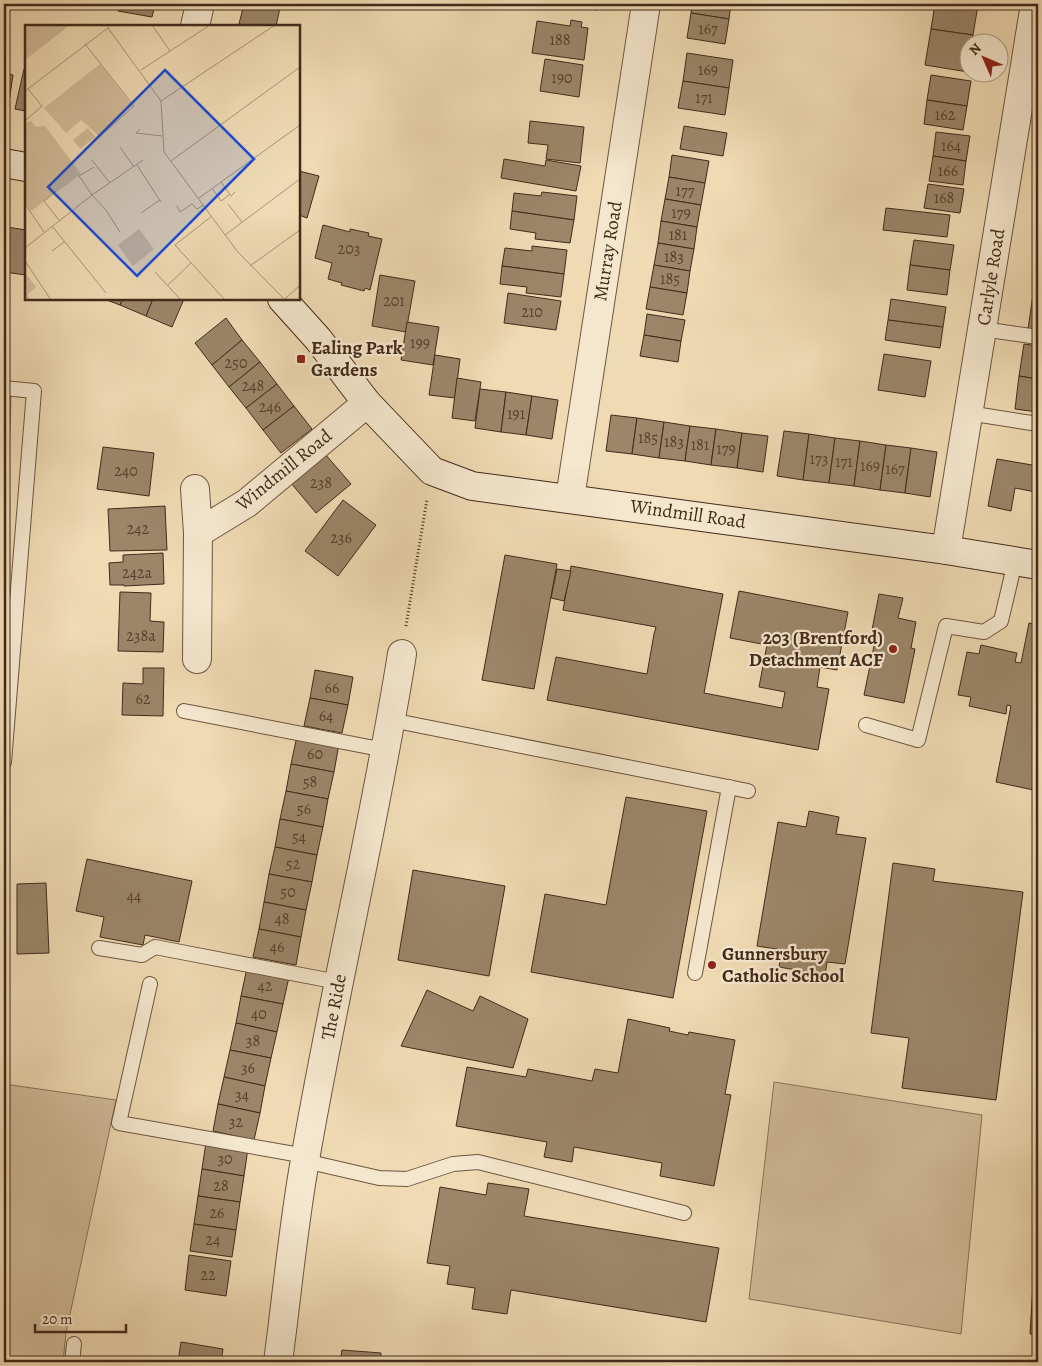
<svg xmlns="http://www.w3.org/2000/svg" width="1042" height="1366" font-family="Alegreya,serif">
	<defs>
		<pattern id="grass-tufts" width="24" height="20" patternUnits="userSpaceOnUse" patternTransform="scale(1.25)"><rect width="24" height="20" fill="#d1bc99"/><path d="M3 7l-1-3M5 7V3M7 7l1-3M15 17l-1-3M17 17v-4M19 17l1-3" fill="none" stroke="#ab997c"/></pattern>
	</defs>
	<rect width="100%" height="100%" fill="#efdab3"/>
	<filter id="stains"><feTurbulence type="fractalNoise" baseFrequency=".004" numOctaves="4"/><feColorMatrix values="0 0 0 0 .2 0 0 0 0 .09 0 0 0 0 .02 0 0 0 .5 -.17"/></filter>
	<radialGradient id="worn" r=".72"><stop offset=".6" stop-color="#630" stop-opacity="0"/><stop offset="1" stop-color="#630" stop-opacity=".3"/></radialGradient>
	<polygon fill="url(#grass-tufts)" stroke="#89735a" points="4,396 11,397 4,611"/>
	<g fill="#d1bc99" stroke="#89735a">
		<polygon points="774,1082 982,1115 961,1334 749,1299"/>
		<polygon points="4,1084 116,1100 66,1333 63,1362 4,1362"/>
	</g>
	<g fill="#9b866a" stroke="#412a1a">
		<polygon points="119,4 155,4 152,17 118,11"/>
		<polygon points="244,4 255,4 280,8 276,26 248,26 239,24"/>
		<polygon points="558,4 598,4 597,10"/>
		<polygon points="692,4 731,4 729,19 691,13"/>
		<polygon points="935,4 967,4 978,5 973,35 931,29"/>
		<polygon points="691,13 729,19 725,44 687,38"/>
		<polygon points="571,20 582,22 581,27 588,28 584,60 532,53 537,21 570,26"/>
		<polygon points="931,29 973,35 972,42 970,42 968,72 925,65"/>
		<polygon points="687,53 733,60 729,88 683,81"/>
		<polygon points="545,59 583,65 579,97 540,91"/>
		<polygon points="24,69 26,70 26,111 15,109"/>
		<polygon points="4,73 13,75 8,109 4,108"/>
		<polygon points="931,75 971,81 967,106 927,100"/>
		<polygon points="683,81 729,88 725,115 678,108"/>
		<polygon points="927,100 967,106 963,130 924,124"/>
		<polygon points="530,121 584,127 580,163 546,159 548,145 528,143"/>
		<polygon points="684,126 727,133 723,156 680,149"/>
		<polygon points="936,132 970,136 966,161 933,156"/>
		<polygon points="672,155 709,161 705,183 669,177"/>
		<polygon points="933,156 966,161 963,185 929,181"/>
		<polygon points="504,159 545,166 546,160 581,166 576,191 501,178"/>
		<polygon points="299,171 319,176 307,218 299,215"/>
		<polygon points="669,177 705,183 701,205 665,199"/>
		<polygon points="928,184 964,189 960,213 924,208"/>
		<polygon points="542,192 577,196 574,220 512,211 514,193 541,196"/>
		<polygon points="665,199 701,205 697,227 661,221"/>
		<polygon points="886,208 950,215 947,237 883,230"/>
		<polygon points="512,211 574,220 570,243 535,239 536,233 510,229"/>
		<polygon points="661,221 697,227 694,249 658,243"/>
		<polygon points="323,225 350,232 350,229 369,233 368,236 382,239 370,290 365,288 364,291 341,285 342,283 328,279 332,263 315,258"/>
		<polygon points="4,227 7,227 4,247"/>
		<polygon points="7,227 26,230 26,275 4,272 4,247"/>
		<polygon points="914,240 954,245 950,270 910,265"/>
		<polygon points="658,243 694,249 690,271 654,265"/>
		<polygon points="532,246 567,250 564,274 502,266 505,248 532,251"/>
		<polygon points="1038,264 1038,283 1035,283"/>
		<polygon points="654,265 690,271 687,293 650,287"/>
		<polygon points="910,265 950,270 947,295 907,290"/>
		<polygon points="502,266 564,274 561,297 526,293 527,287 500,284"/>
		<polygon points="380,275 415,281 406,332 372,326"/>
		<polygon points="650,287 687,293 683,315 646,309"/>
		<polygon points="1034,288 1038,289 1038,331 1028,329"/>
		<polygon points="508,293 561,301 556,330 504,323"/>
		<polygon points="104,299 123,299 120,305"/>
		<polygon points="123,299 153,299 146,316 120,305"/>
		<polygon points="153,299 184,299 172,327 146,316"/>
		<polygon points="891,299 946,307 943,327 888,320"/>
		<polygon points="647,314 685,320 681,341 644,335"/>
		<polygon points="226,318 242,340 212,365 195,343"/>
		<polygon points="888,320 943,327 940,348 885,340"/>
		<polygon points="407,322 439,327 433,365 401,360"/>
		<polygon points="644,335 681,341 678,362 640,356"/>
		<polygon points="242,340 260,362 229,387 212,365"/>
		<polygon points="1024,344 1038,346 1038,379 1019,376"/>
		<polygon points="884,354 931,361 925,397 878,390"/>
		<polygon points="435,355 460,359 455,398 429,395"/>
		<polygon points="260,362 277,384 246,408 229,387"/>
		<polygon points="1019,376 1038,379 1038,412 1015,409"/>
		<polygon points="457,378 481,382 475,421 452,418"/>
		<polygon points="277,384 294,406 263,430 246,408"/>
		<polygon points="480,389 506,392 501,432 475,428"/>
		<polygon points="506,392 532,396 526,435 501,432"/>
		<polygon points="532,396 558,400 552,439 526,435"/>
		<polygon points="294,406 312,429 281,453 263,430"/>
		<polygon points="611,415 637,418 632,454 606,451"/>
		<polygon points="637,418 664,422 659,458 632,454"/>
		<polygon points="664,422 690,426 685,461 659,458"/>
		<polygon points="690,426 716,429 711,465 685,461"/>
		<polygon points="716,429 742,433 737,468 711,465"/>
		<polygon points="784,431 809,434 803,480 777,476"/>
		<polygon points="742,433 768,436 763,472 737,468"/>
		<polygon points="809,434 835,438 829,483 803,480"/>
		<polygon points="835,438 860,441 854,486 829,483"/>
		<polygon points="860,441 886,445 880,490 854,486"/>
		<polygon points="886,445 911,448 905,493 880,490"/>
		<polygon points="103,447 154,453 149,496 97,489"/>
		<polygon points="911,448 937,452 930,497 905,493"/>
		<polygon points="325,454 351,484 316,513 291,483"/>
		<polygon points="997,459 1038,466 1036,492 1015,488 1011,511 988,506"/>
		<polygon points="343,500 376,525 338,576 305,551"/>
		<polygon points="165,506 167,550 110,551 108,509"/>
		<polygon points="163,553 164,584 124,586 124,585 110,585 109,563 123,562 123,555"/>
		<polygon points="505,555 557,564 534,689 482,680"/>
		<polygon points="571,566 723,594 704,693 782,708 785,692 759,687 767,645 730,638 739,591 848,612 837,670 820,667 817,687 829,689 818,750 547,700 556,657 647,674 654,634 656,627 563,610"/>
		<polygon points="557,569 571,571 564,601 551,598"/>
		<polygon points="120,592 151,593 150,621 164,622 163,652 118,651"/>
		<polygon points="879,594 903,598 898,618 916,622 911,648 915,649 904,703 864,695 875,641 870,640"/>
		<polygon points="1029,623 1038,625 1038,791 996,782 1011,706 1007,705 1006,714 969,706 971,697 958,695 967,652 979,654 981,645 1017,653 1015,662 1021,663"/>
		<polygon points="143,668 164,668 163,716 122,715 123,683 143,684"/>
		<polygon points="315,670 353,677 348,705 310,698"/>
		<polygon points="310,698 348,705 342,733 304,726"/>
		<polygon points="297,736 339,744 334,772 291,764"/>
		<polygon points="291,764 334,772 328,799 286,791"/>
		<polygon points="286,791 328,799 323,827 280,819"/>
		<polygon points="626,797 707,811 673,998 531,972 545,894 606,905"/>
		<polygon points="809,811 839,817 836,834 866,838 845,964 827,962 825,975 779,967 782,950 757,946 778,822 806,827"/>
		<polygon points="280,819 323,827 317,855 275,847"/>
		<polygon points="275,847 317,855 312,882 269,874"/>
		<polygon points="87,859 192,881 179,942 145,935 143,945 100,937 104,917 76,911"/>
		<polygon points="893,863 935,869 933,881 1023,892 996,1100 902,1088 909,1038 871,1033"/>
		<polygon points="413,870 505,886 489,976 398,960"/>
		<polygon points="269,874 312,882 306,910 264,902"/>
		<polygon points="46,883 49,953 17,954 17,884"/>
		<polygon points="264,902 306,910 301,937 259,929"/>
		<polygon points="259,929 301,937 296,965 253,957"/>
		<polygon points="247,968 289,977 283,1004 241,996"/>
		<polygon points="427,990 473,1011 480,996 528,1019 513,1068 401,1046"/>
		<polygon points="241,996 283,1004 277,1032 236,1023"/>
		<polygon points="628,1019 670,1028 669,1031 688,1035 689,1032 735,1040 725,1094 731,1095 714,1186 660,1176 662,1163 574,1147 572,1162 544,1157 547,1142 456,1126 467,1067 526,1077 528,1069 592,1081 595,1069 618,1073"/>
		<polygon points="236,1023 277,1032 271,1058 230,1050"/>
		<polygon points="230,1050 271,1058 265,1086 224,1077"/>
		<polygon points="224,1077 265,1086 260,1113 218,1104"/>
		<polygon points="218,1104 260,1113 254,1140 213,1131"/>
		<polygon points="206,1142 248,1148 244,1176 202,1169"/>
		<polygon points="202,1169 244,1176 240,1202 198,1196"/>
		<polygon points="488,1183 529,1189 524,1216 719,1248 706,1322 511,1290 507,1314 472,1309 475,1288 447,1284 450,1266 427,1263 440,1187 486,1195"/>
		<polygon points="198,1196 240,1202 236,1230 194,1224"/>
		<polygon points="194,1224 236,1230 232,1257 190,1251"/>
		<polygon points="189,1255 231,1261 226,1296 185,1290"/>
		<polygon points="1033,1284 1038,1284 1038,1335 1030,1334"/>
		<polygon points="181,1342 223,1349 221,1362 178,1362"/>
		<polygon points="342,1350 381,1353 380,1362 340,1362"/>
	</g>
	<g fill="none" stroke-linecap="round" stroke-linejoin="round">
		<g stroke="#6c5640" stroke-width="16">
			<g id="service">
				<polyline points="982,329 1038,337"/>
				<polyline points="4,388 34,391 4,762"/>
				<polyline points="968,413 1038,424"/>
				<polyline points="184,711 385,750"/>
				<polyline points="391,720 748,791"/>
				<polyline points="866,725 918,740 946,626 984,632 1001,621 1015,562"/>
				<polyline points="99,948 142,955 155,947 338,982"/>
				<polyline points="695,973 729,787"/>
				<polyline points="150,984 119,1123 306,1156"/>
				<polyline points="305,1161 379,1178 407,1179 453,1164 478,1162 684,1213"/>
				<polyline points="72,1362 74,1344"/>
			</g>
		</g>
		<g stroke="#6c5640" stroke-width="30">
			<g id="minor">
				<polyline points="195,26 200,4"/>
				<polyline points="195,489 198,533 247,503 367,403"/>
				<polyline points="570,498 646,4"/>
				<polyline points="946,550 1035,4"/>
				<polyline points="197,659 198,533"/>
				<path d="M 278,1362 C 287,1295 293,1227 305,1160 C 334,990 375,823 402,654"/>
			</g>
		</g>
		<g stroke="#412a1a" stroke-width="30">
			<g id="secondary">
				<polyline points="4,163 26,167"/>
				<polyline points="282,299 318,339 367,403 432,471 472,486 946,550 1038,565"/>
			</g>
		</g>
		<polyline stroke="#412a1a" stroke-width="3" stroke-dasharray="1 2.5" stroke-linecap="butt" points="406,626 427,499"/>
		<use href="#service" stroke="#f5e7ce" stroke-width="14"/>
		<use href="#minor" stroke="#f5e7ce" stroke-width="28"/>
		<use href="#secondary" stroke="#f5e7ce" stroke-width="28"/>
	</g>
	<g fill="#8f2418" stroke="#f5e7ce" stroke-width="2">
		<rect x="296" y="354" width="10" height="10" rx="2.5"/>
		<circle cx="893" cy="649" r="5"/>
		<circle cx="712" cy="965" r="5"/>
	</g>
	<g text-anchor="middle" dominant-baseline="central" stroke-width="4.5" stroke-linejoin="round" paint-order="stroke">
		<g font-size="16" fill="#58412e">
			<text x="708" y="29">167</text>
			<text x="560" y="40">188</text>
			<text x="708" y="70">169</text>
			<text x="562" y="78">190</text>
			<text x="704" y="98">171</text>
			<text x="945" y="115">162</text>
			<text x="951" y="146">164</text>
			<text x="948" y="171">166</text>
			<text x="685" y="191">177</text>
			<text x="944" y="198">168</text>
			<text x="681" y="213">179</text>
			<text x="678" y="235">181</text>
			<text x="349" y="249">203</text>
			<text x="674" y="257">183</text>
			<text x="670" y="279">185</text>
			<text x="394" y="301">201</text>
			<text x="532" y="312">210</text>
			<text x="420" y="343">199</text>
			<text x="236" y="363">250</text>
			<text x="253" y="386">248</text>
			<text x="270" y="407">246</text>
			<text x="516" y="414">191</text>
			<text x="648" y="438">185</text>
			<text x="674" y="442">183</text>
			<text x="700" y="445">181</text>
			<text x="726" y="449">179</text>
			<text x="819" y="459">173</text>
			<text x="844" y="462">171</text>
			<text x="870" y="466">169</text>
			<text x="895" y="469">167</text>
			<text x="126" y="471">240</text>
			<text x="321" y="483">238</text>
			<text x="138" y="529">242</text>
			<text x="341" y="538">236</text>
			<text x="137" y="573">242a</text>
			<text x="141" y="636">238a</text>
			<text x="332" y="688">66</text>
			<text x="143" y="699">62</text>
			<text x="326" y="716">64</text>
			<text x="315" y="754">60</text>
			<text x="310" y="782">58</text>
			<text x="304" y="809">56</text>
			<text x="299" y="837">54</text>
			<text x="293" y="864">52</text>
			<text x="288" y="892">50</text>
			<text x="134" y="896">44</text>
			<text x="282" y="919">48</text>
			<text x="277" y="947">46</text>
			<text x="265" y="986">42</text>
			<text x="259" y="1014">40</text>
			<text x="253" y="1041">38</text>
			<text x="248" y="1068">36</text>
			<text x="242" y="1095">34</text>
			<text x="236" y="1122">32</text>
			<text x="225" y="1159">30</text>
			<text x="221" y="1186">28</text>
			<text x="217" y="1213">26</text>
			<text x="213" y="1240">24</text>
			<text x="208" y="1275">22</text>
		</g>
		<g font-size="19" fill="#412a1a" stroke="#f5e7ce">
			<text transform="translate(608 251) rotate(-81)">Murray Road</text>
			<text transform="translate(991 277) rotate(-81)">Carlyle Road</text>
			<text transform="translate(284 470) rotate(-39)">Windmill Road</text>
			<text transform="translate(688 514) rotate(8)">Windmill Road</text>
			<text transform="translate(334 1007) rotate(-79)">The Ride</text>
		</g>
		<g font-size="19" font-weight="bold" fill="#412a1a" stroke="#f5e7ce" text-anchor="start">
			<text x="311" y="348">Ealing Park<tspan x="311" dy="22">Gardens</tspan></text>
			<text x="883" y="638" text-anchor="end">203 (Brentford)<tspan x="883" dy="22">Detachment ACF</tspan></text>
			<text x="722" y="954">Gunnersbury<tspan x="722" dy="22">Catholic School</tspan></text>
		</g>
	</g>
	<g transform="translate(25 25)">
		<rect width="275" height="275" fill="#efdab3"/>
		<path d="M 0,0 L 45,0 L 0,35 ZM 75,39 L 107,80 L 74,111 L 56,95 L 41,108 L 19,83 ZM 0,248 L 11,262 L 3,269 L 4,275 L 0,275 Z" fill="#d1bc99"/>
		<path d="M 74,45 L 89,64 L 80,72 L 64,53 ZM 52,61 L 68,81 L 58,89 L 42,69 ZM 88,67 L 102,82 L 89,94 L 75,79 ZM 38,72 L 54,92 L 43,101 L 27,82 ZM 72,82 L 85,97 L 75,106 L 62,91 ZM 6,96 L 11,102 L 20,101 L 56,149 L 6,186 L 0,177 L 0,98 ZM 63,103 L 70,112 L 55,124 L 48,115 ZM 114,204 L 129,224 L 108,241 L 93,220 Z" fill="#d1bc99"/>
		<path fill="none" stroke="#a99476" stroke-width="1" d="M 85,0 L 83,3 L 136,76 L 139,127 L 212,226 L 260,275M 127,0 L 145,26M 60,19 L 109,81 L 63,122M 116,45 L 185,0M 0,66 L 83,3M 136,76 L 250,0M 0,96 L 17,81 L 3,64M 115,104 L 111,108 L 137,111M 95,122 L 109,142M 67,135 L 85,158M 146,136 L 275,42M 112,140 L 136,177M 196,157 L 206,171 L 210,167M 187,163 L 196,176 L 204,170M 31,166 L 19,176 L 34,195M 67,170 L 81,185 L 95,207M 67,170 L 54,151 L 69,142M 174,173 L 275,100M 0,179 L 19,207M 203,179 L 217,197M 152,181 L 155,187 L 167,179 L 172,184 L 179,180M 116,188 L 135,175M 187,191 L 150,220 L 200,275M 27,201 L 81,268M 200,210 L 275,154M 0,223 L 67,170 L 118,135M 27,226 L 39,217M 0,236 L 26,275M 225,241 L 275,205M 130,247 L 156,275M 143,260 L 166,238M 260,274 L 275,260"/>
		<path fill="#1d4ed8" fill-opacity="0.15" stroke="#1d4ed8" stroke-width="2.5" d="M 140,45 L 229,134 L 112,251 L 23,162 Z"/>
		<rect width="275" height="275" fill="none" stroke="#412a1a" stroke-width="2.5"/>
	</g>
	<rect width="1042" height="1366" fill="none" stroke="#efdab3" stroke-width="20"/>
	<rect x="5" y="5" width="1032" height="1356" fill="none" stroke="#412a1a" stroke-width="2.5"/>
	<rect x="10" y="10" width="1022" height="1346" fill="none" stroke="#412a1a"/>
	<g transform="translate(984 58) rotate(315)"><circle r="24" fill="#f5e7ce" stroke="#ad9b86"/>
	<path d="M0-4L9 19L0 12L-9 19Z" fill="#8f2418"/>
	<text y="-8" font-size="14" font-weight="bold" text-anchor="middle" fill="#412a1a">N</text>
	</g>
	<path d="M35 1324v8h91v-8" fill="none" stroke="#412a1a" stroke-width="2.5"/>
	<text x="42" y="1324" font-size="15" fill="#412a1a" stroke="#f5e7ce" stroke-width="4" paint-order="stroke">20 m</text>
	<rect width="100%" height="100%" filter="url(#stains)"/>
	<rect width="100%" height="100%" fill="url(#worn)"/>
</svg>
